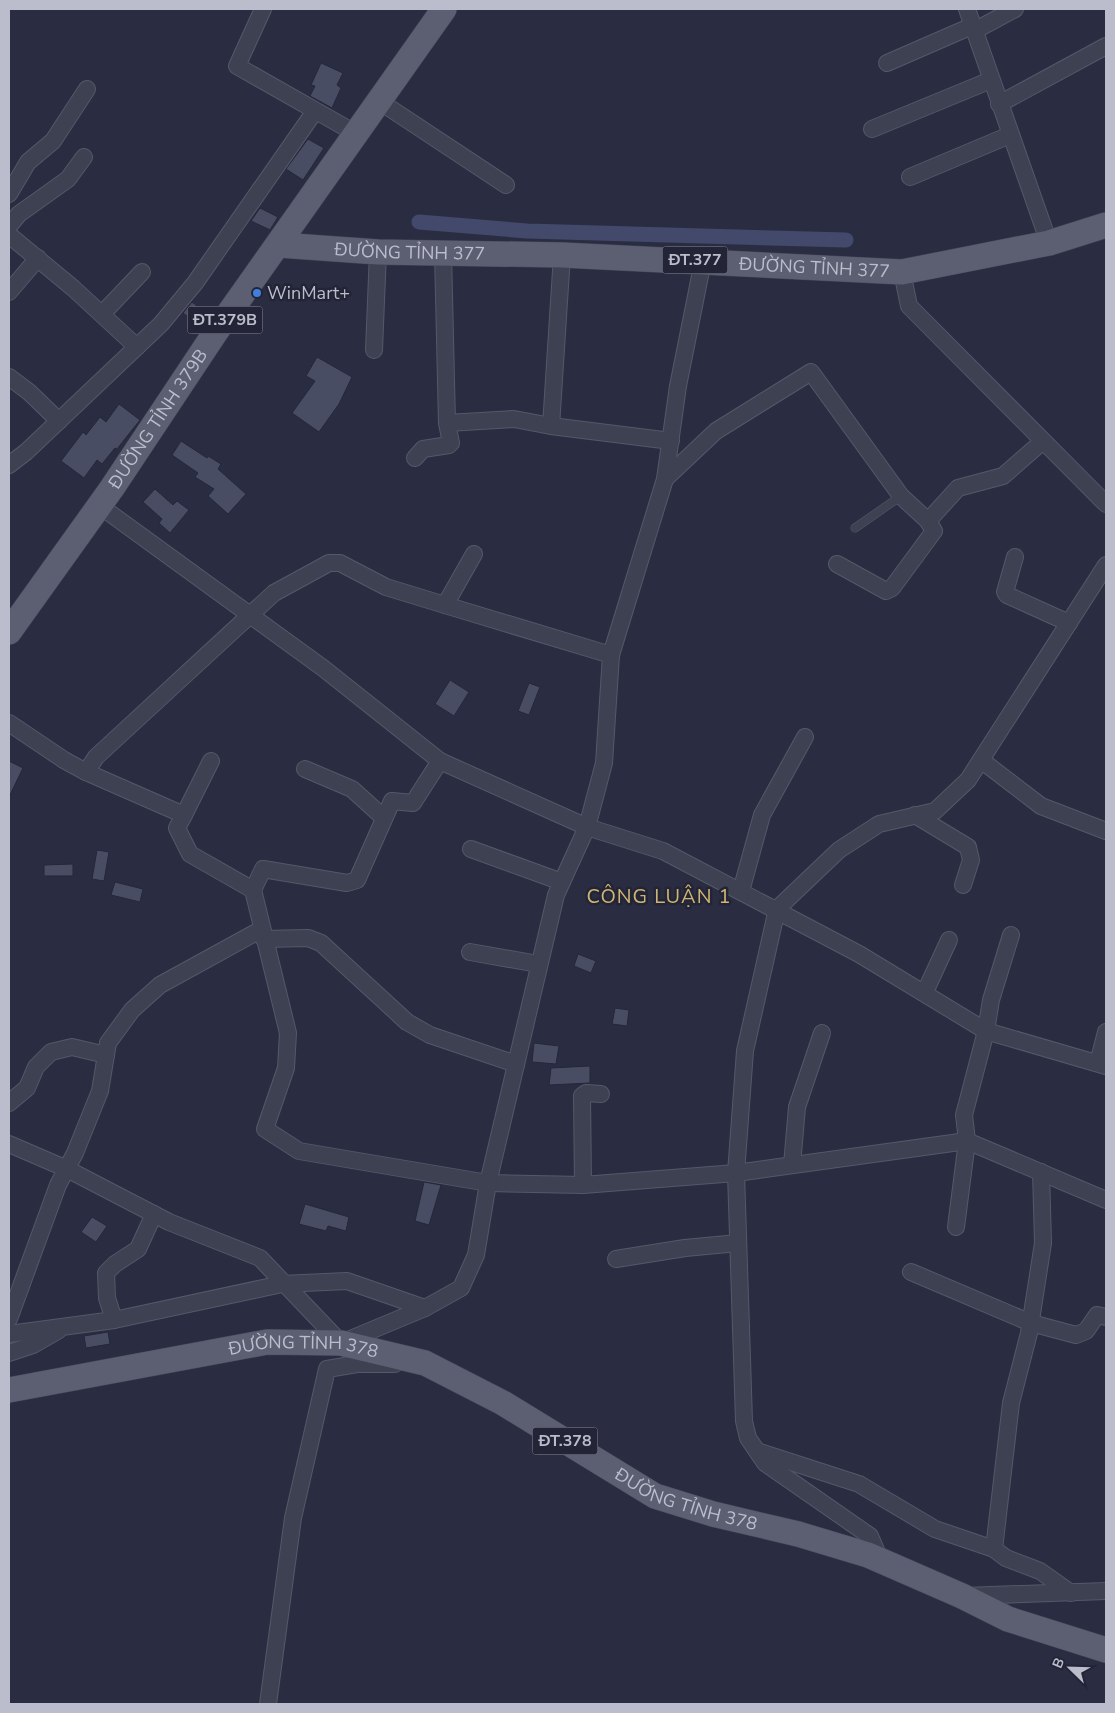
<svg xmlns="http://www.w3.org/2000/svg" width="1115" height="1713" font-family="'Nunito Sans',sans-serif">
	<rect width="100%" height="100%" fill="#2a2d42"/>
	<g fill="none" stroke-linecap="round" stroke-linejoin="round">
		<polyline stroke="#43496b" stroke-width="15" points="419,222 527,231 846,240"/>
	</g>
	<g fill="#494d64" stroke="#252739">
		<polygon points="321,63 343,73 337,85 341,88 332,108 310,96 315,86 311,85"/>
		<polygon points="308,139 324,148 303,180 286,169"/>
		<polygon points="260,208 278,217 270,230 251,221"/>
		<polygon points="192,302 207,314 199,325 183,313"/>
		<polygon points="317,357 352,377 339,404 319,432 292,413 315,381 306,376"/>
		<polygon points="119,404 140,420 117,449 115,448 102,464 97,460 84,478 61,461 83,432 86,435 100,417 106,422"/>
		<polygon points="181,441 207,458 208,456 221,464 218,469 246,494 228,514 208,496 214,489 195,477 198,473 172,455"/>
		<polygon points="155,489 173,505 177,501 189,510 170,533 159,523 162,519 143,502"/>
		<polygon points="450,680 469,692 454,716 435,704"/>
		<polygon points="529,683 540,687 529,715 518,711"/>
		<polygon points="9,761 23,768 9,797"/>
		<polygon points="97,850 109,852 104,881 92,879"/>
		<polygon points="73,864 73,876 44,876 44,865"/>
		<polygon points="115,882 143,889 140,902 111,895"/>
		<polygon points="578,954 596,961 591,973 574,966"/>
		<polygon points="615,1008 629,1010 627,1026 612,1024"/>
		<polygon points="534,1043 559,1046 556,1064 532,1062"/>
		<polygon points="590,1066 590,1083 549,1085 551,1068"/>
		<polygon points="424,1182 441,1185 429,1225 415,1221"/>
		<polygon points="305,1204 349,1217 346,1231 328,1226 326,1231 299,1224"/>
		<polygon points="92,1217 107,1226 96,1242 81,1232"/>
		<polygon points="108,1332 110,1344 86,1348 84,1336"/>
	</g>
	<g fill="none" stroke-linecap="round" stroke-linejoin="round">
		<g stroke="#565869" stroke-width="9">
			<polyline id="service" points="855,528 901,496"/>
		</g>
		<g stroke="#565869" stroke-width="18">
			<g id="minor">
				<polyline points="263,9 237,66 355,133"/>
				<polyline points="967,9 1049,243"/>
				<polyline points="974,31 1015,9"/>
				<polyline points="887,63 972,26"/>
				<polyline points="379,101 506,185"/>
				<polyline points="999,104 1106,46"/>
				<polyline points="872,129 991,80"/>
				<polyline points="910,177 1010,135"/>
				<polyline points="9,194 28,162 53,141 87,89"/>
				<polyline points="9,226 19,214 68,179 84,157"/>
				<polyline points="9,235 73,288 137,347"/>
				<polyline points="902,272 909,306 1106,504"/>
				<polyline points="9,292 38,258"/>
				<polyline points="102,314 142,272"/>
				<polyline points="374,350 378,252"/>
				<polyline points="9,377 29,392 59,421"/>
				<polyline points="447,423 514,419 551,426 671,441"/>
				<polyline points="551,426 562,255"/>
				<polyline points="415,458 423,449 449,445 451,443 447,423 443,253"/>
				<polyline points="9,465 26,452 161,324 195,283 315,111"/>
				<polyline points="665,479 716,431 811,372 901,496 928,521 934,531 892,588 886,591 837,564"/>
				<polyline points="100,506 323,668 440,761 587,827 663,851 859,954 986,1031 1106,1066"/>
				<polyline points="928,521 958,488 1003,476 1043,441"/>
				<polyline points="474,554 445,605 611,655"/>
				<polyline points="1015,557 1005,592 1007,595 1069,623"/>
				<polyline points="9,723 64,760 86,772 184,815 177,828 190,854 253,890 288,1033 286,1068 265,1129 299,1151 488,1183 583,1185 736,1173 967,1141 1106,1200"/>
				<polyline points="981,760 1041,806 1106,831"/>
				<polyline points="305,769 352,789 384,818"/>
				<polyline points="86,772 96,757 274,593 329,563 340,563 386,587 445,605"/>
				<polyline points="184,815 211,761"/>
				<polyline points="915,815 968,847 971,860 963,885"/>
				<polyline points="471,849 562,882"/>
				<polyline points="253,890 263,869 347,883 357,880 392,801 413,803 440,761"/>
				<polyline points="741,891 762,815 805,737"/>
				<polyline points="264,939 308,938 321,943 407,1022 430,1035 516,1064"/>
				<polyline points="470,952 538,964"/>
				<polyline points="925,992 949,940"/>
				<polyline points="1098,1063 1106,1032"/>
				<polyline points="9,1103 27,1088 36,1067 51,1052 72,1047 106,1055"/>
				<polyline points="9,1144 67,1169 169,1222 260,1258 341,1343 425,1308 461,1288 476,1255 488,1183 556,895 587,827 604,763 611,655 665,479 678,386 703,261"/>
				<polyline points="792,1165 797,1107 822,1033"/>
				<polyline points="1041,1172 1043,1243 1029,1333 1011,1403 994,1549 1006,1558 1040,1571 1071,1593"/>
				<polyline points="583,1185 582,1096 586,1093 601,1094"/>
				<polyline points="956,1227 967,1141 964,1115 986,1031 991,1000 1011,935"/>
				<polyline points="616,1259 685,1248 738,1243"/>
				<polyline points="911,1272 1031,1323 1076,1335 1086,1331 1097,1315 1106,1317"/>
				<polyline points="9,1319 58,1185 75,1153 100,1091 108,1043 132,1010 160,985 262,929"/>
				<polyline points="114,1320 107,1298 106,1273 115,1264 138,1249 154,1214"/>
				<polyline points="9,1334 114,1320 282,1284 347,1281 425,1308"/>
				<polyline points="9,1353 33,1345 59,1330"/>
				<polyline points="757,1451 859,1484 935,1529 994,1549"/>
				<polyline points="881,1562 870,1536 765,1463 748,1438 744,1421 736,1173 745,1051 777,909 839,850 879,824 935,811 968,780 1106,565"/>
				<polyline points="965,1596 1106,1591"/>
				<polyline points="268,1704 293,1518 327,1369 357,1364 395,1364"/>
			</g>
		</g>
		<g stroke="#454758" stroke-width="26">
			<g id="primary">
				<path id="s1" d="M 279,245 L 378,252 L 562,255 L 902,272 L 1049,243 L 1106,225"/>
				<path id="s2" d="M 9,632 L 112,488 L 215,333 L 444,9"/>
				<path id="s3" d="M 9,1390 L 267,1342 L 341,1343 L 425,1363 L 503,1403 L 655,1496 L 713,1514 L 798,1534 L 868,1555 L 962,1596 L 1008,1619 L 1106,1650"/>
			</g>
		</g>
		<use href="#service" stroke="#3e4152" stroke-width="8"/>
		<use href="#minor" stroke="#3e4152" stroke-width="16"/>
		<use href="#primary" stroke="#5c5f72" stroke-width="25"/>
	</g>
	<circle fill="#3f7fe0" stroke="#232537" stroke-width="2" cx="257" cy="293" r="5"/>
	<g text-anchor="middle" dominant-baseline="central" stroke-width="5" stroke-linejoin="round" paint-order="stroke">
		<g fill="#232537" stroke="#8d8f9f" stroke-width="1">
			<rect x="662.5" y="246.5" width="65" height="27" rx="4"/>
			<rect x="187.5" y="306.5" width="75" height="27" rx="4"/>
			<rect x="532.5" y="1427.5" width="65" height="27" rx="4"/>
		</g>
		<g font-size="16" font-weight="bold" fill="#bbbdcc">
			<text x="695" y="260">ĐT.377</text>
			<text x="225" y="320">ĐT.379B</text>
			<text x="565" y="1441">ĐT.378</text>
		</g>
		<g font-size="18" fill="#bbbdcc" stroke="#232537">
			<text stroke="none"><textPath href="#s1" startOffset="131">ĐƯỜNG TỈNH 377</textPath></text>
			<text stroke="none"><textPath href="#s1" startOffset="536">ĐƯỜNG TỈNH 377</textPath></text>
			<text stroke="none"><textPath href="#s2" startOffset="260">ĐƯỜNG TỈNH 379B</textPath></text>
			<text stroke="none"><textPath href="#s3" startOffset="299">ĐƯỜNG TỈNH 378</textPath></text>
			<text stroke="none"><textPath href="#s3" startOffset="719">ĐƯỜNG TỈNH 378</textPath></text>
		</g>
		<g font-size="18" fill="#bbbdcc" stroke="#232537" text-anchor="start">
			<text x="267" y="293">WinMart+</text>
		</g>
		<g font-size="20" letter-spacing="1" fill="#cfb573" stroke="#232537">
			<text x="659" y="896">CÔNG LUẬN 1</text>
		</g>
	</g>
	<rect width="1115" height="1713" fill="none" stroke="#bbbdcc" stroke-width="20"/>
	<g transform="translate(1070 1668) rotate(293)" stroke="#232537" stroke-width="4" paint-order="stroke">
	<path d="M0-4L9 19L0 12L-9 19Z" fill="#bbbdcc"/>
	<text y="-8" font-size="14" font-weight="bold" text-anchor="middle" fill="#bbbdcc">B</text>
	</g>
</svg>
